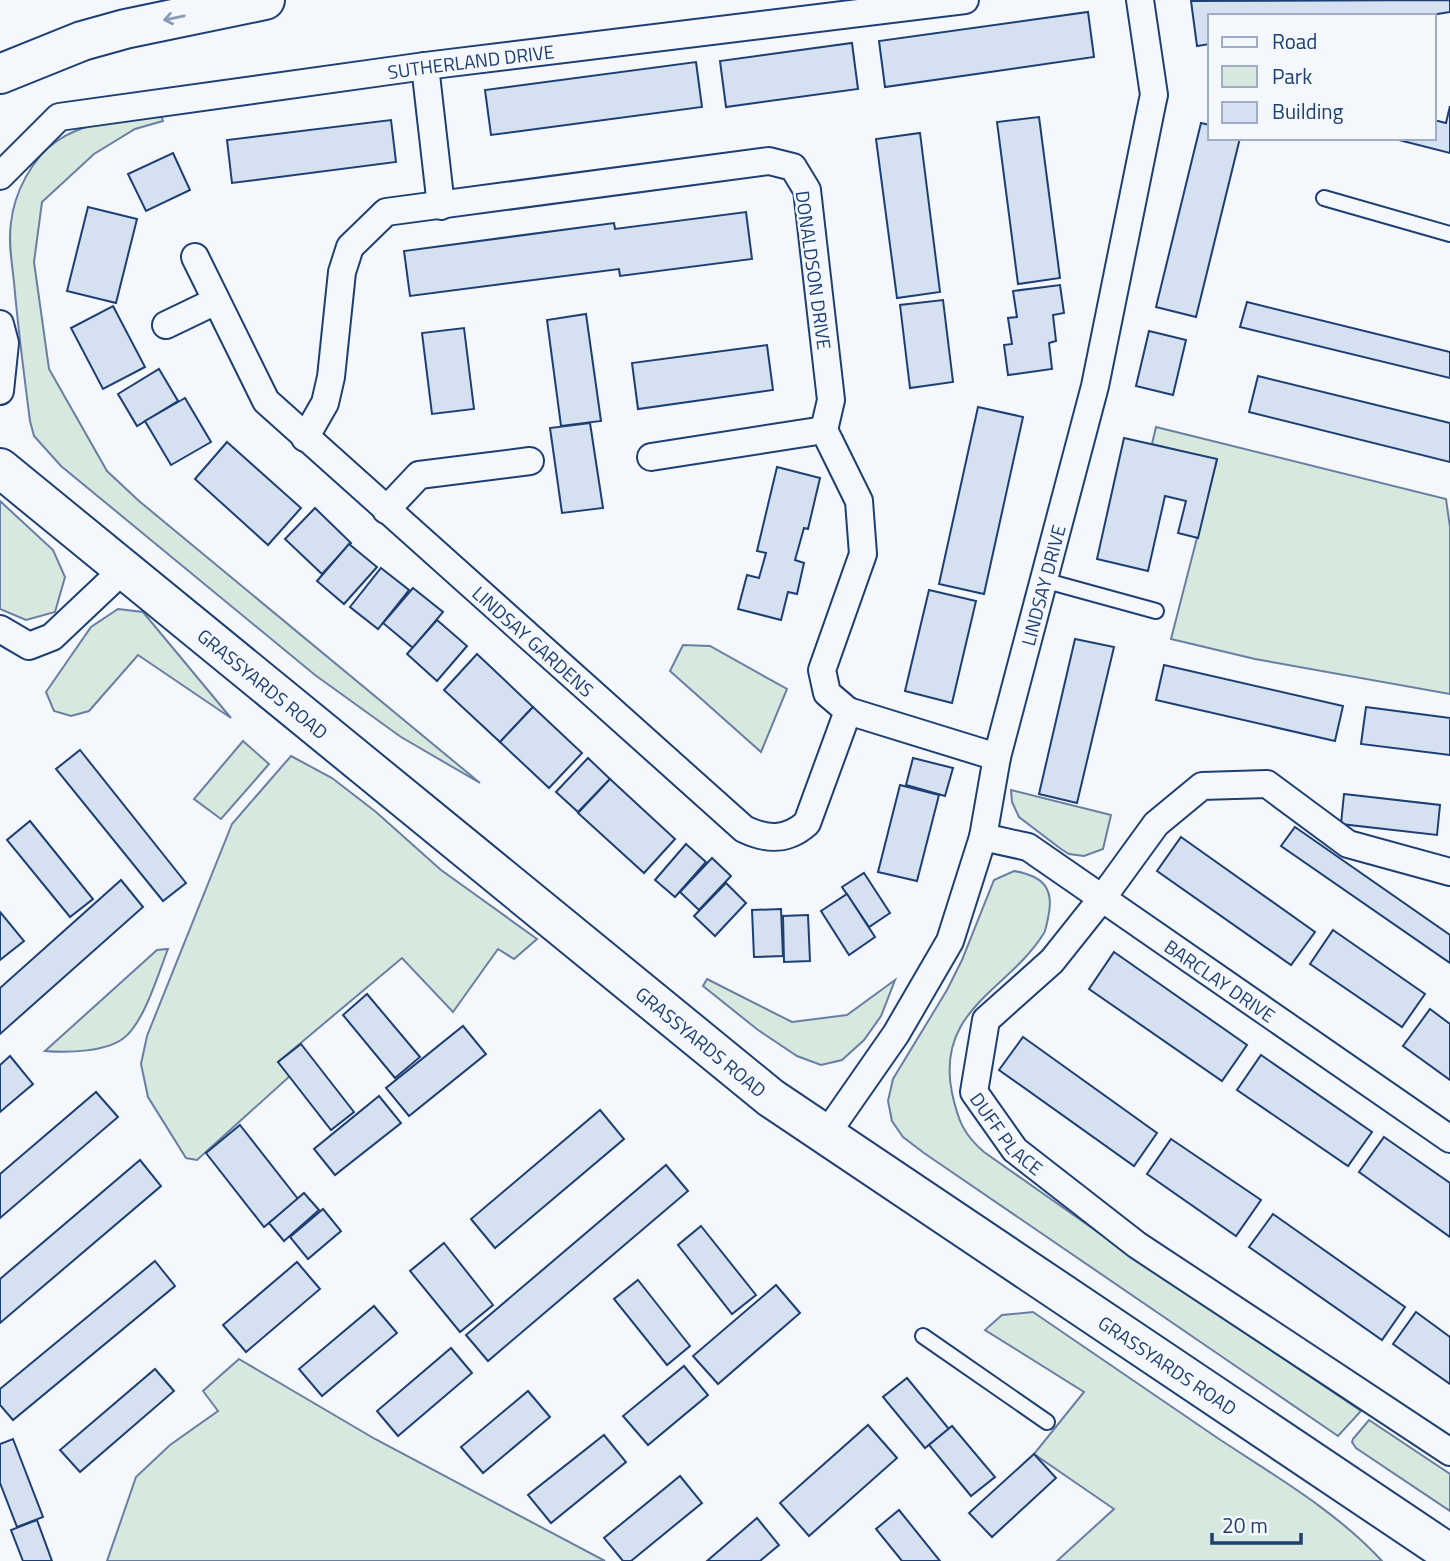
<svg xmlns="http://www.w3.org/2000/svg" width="1450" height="1561" font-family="'Titillium Web',sans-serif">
	<rect width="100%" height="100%" fill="#f4f7fb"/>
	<g fill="#d7e8df" stroke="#687fa3" stroke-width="2">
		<path d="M 160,113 L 163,121 L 135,129 L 94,154 L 42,202 L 34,262 L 49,369 L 107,471 L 139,501 L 480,783 L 401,737 L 315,675 L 61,466 L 34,436 L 30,421 C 24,375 18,329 14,282 C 12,263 8,242 11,223 C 14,193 32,158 57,141 C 86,121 127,119 160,113 Z"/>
		<polygon points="1156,427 1446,499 1450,527 1450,694 1255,659 1171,639 1217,460 1152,444"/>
		<polygon points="0,501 53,550 65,577 55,612 26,620 0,609"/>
		<polygon points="118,609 143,612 231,718 138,655 89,711 71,716 54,711 46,692 91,627"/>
		<polygon points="683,645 710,646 787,689 761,752 670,671"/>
		<polygon points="243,741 269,764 221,819 194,799"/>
		<polygon points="291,756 332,778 376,812 441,870 537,939 514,959 498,949 453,1012 402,958 278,1062 290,1076 197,1160 186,1158 148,1097 141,1064 147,1036 232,824"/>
		<polygon points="1011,790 1111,815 1103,849 1084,856 1069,854 1061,849 1019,817 1012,802"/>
		<path d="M 1014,871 C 1043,876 1055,888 1048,918 C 1047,923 1046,929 1044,933 C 1009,990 935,1009 952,1093 C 958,1120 963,1134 984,1152 L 1112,1242 L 1361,1411 L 1338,1436 L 924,1153 L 903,1137 L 892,1121 L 888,1101 L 893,1079 L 947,990 L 962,960 L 994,880 Z"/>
		<path d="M 168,949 C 158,974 145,1020 125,1037 C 108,1052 67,1053 45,1051 L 157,950 Z"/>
		<polygon points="707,979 792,1022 847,1015 895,980 881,1016 864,1040 842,1060 821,1065 797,1056 758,1030 703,986"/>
		<path d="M 1033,1312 C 1095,1355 1157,1397 1219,1439 C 1275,1476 1336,1511 1382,1561 L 1057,1561 L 1114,1509 L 1034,1454 L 1084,1392 L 985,1330 L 1002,1315 Z"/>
		<polygon points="239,1359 375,1439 605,1561 107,1561 136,1477 170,1445 218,1411 203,1391"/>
		<polygon points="1369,1420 1450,1474 1450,1511 1356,1448 1352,1442 1353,1439"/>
	</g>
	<g fill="#d5e0f0" stroke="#1d3f73" stroke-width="2">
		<polygon points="1450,0 1450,12 1425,16 1210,16 1210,44 1197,46 1191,1"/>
		<polygon points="1088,12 1094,57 885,87 879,41"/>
		<polygon points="852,43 858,89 726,107 720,61"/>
		<polygon points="696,62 702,107 491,135 485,90"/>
		<polygon points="1450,106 1450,153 1391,138 1434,138 1434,120 1446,123"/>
		<polygon points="1039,117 1060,278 1018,284 997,122"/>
		<polygon points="391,120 396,162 232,183 227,140"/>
		<polygon points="1201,123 1210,125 1210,138 1240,138 1196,317 1156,307"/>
		<polygon points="920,133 940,292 897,298 876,139"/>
		<polygon points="173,153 190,190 146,211 128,174"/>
		<polygon points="88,207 137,219 116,303 67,291"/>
		<polygon points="746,212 752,259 620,276 619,269 410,296 404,251 614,223 615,229"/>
		<polygon points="1060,285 1064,313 1053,315 1056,341 1049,343 1052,369 1008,375 1004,345 1012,344 1008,318 1017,317 1013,291"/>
		<polygon points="943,300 953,382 910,388 900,305"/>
		<polygon points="1247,302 1450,352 1450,378 1240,327"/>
		<polygon points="113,306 145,367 103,389 71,328"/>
		<polygon points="586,314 601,421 561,426 547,320"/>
		<polygon points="464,328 474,409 432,414 422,333"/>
		<polygon points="1149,331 1186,340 1173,395 1136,386"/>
		<polygon points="767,345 773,390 638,409 632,363"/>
		<polygon points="159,369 178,401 137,426 118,394"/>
		<polygon points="1258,376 1450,423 1450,462 1249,412"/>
		<polygon points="185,398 211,442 171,465 145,421"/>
		<polygon points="978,407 1023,417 984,594 939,584"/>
		<polygon points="590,423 603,508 562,513 550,428"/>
		<polygon points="1124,438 1217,459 1198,538 1178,533 1186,501 1165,496 1148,571 1097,559"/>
		<polygon points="227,442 301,508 268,545 195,479"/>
		<polygon points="777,467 820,478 808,529 804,528 795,560 804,563 797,594 788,592 781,620 738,609 747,575 759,578 766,553 757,551"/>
		<polygon points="315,508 351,543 322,574 285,539"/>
		<polygon points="349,544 377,567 344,604 317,581"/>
		<polygon points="381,568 409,590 378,629 350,607"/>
		<polygon points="413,588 443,612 413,648 383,623"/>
		<polygon points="929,590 976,601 952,703 905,691"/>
		<polygon points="437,620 467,646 437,681 407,654"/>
		<polygon points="1075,639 1114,647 1077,803 1039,794"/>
		<polygon points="477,654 533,707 500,742 444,690"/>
		<polygon points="1164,665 1343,706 1335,741 1156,700"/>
		<polygon points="533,707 582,753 549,788 500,742"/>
		<polygon points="1366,707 1450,718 1450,755 1361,744"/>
		<polygon points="80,750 186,883 163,901 56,769"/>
		<polygon points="588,758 610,779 578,812 556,792"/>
		<polygon points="913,758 953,768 945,796 906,785"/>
		<polygon points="610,779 675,839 644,873 578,813"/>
		<polygon points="900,785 939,795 917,881 878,872"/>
		<polygon points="1344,794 1440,805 1437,835 1341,824"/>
		<polygon points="30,821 93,899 70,917 7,840"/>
		<polygon points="1295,827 1450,935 1450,963 1281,846"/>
		<polygon points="1181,837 1315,932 1291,965 1157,871"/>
		<polygon points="686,844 706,862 675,897 655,880"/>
		<polygon points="712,858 731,876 699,910 680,892"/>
		<polygon points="864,873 890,913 869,927 842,887"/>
		<polygon points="121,880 143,907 0,1034 0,988"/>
		<polygon points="726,883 746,903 715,936 694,916"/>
		<polygon points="847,894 875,937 849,955 821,911"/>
		<polygon points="781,909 783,956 754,957 752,910"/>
		<polygon points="0,912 24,941 0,960"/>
		<polygon points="808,915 810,961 784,962 783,916"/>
		<polygon points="1333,930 1425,994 1402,1027 1310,964"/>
		<polygon points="1114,952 1247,1045 1222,1081 1089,989"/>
		<polygon points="367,994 420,1057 395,1078 343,1015"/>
		<polygon points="1430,1009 1450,1024 1450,1080 1403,1046"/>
		<polygon points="463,1026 486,1054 409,1116 386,1088"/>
		<polygon points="1023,1037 1157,1133 1134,1166 999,1070"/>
		<polygon points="301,1044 354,1112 331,1130 278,1062"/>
		<polygon points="1261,1055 1372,1132 1348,1166 1237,1090"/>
		<polygon points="10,1056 33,1084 0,1112 0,1065"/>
		<polygon points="96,1092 118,1117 0,1218 0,1174"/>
		<polygon points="379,1096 401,1123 335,1175 314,1149"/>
		<polygon points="600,1110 624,1139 495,1248 471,1219"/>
		<polygon points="240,1125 298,1199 264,1227 206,1153"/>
		<polygon points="1384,1137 1450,1183 1450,1237 1359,1172"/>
		<polygon points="1171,1139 1261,1200 1236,1236 1147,1174"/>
		<polygon points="140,1160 161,1186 0,1323 0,1279"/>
		<polygon points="666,1165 688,1191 488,1361 466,1335"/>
		<polygon points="304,1193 319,1210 284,1241 269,1223"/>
		<polygon points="323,1209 341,1231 308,1259 290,1237"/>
		<polygon points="1273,1214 1405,1307 1382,1340 1249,1247"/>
		<polygon points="701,1226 756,1295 732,1314 678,1245"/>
		<polygon points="444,1243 493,1305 460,1332 410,1271"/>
		<polygon points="155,1261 175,1286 13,1420 0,1405 0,1389"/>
		<polygon points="297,1262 320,1289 246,1352 223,1325"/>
		<polygon points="638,1280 690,1346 667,1365 614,1299"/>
		<polygon points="776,1285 800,1313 718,1384 693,1356"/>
		<polygon points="374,1306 397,1333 322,1396 299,1369"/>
		<polygon points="1416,1312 1450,1337 1450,1384 1393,1344"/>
		<polygon points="451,1348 472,1373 398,1436 377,1411"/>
		<polygon points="684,1366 708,1395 648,1445 623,1416"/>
		<polygon points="155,1369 174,1391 80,1472 60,1450"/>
		<polygon points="907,1378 949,1429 925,1448 883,1397"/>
		<polygon points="528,1391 550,1417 483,1473 461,1447"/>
		<polygon points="868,1425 897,1458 809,1536 780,1503"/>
		<polygon points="952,1426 995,1477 971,1496 929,1445"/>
		<polygon points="604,1435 626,1462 551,1523 528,1495"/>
		<polygon points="13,1439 43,1517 17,1527 0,1483 0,1444"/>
		<polygon points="1034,1454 1056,1478 992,1537 969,1513"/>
		<polygon points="680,1476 702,1503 631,1561 623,1561 604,1538"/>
		<polygon points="899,1510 940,1561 902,1561 876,1529"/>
		<polygon points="757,1518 779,1545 760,1561 707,1561"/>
		<polygon points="37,1520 52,1561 23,1561 11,1530"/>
	</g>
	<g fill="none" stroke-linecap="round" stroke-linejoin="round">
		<g stroke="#1d3f73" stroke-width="18">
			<g id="lane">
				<polyline points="1324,198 1450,234"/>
				<polyline points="1043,580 1156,611"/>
				<polyline points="923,1336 1047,1422"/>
			</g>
		</g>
		<g stroke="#1d3f73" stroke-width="30">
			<g id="street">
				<polyline points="425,66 441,206"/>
				<path id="s1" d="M 0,176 L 59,117 L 425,66 L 965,0"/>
				<path id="s2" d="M 195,257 L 266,401 L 744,829 C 767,840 787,841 807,823 L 848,711 L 997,757"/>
				<polyline points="0,324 5,343 0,391"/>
				<polyline points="166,325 216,301"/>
				<polyline points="824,430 859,501 863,554 822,670 827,693 848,711"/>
				<polyline points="305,438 325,403 331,377 342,272 350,247 386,212 769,161 793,167 807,190 831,400 824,430"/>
				<polyline points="651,457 824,430"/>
				<polyline points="386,510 419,475 530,461"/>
				<polyline points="0,629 29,646 52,637 125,568"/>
				<path id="s3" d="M 983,837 L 1028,847 L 1450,1139"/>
				<path id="s4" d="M 1450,872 L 1348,844 L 1267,784 L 1202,786 L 1156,824 L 1103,897 L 1052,961 L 986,1020 L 974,1092 L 1015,1150 L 1137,1245 L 1450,1452"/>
				<path id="s5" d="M 825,1136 L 896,1034 L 950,941 L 983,837 L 997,757 L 1095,386 L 1152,104 L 1154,95 L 1140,0"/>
			</g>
		</g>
		<g stroke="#1d3f73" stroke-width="42">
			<g id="secondary">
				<path id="s6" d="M 0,468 L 771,1098 L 1450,1554"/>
			</g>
		</g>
		<g stroke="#1d3f73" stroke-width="42">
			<polyline id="highway" points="0,74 82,41 125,29 265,0"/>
		</g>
		<use href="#lane" stroke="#f4f7fb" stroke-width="14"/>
		<use href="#street" stroke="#f4f7fb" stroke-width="26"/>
		<use href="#secondary" stroke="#f4f7fb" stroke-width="38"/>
		<use href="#highway" stroke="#f4f7fb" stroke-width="38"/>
	</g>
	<defs><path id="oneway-shaft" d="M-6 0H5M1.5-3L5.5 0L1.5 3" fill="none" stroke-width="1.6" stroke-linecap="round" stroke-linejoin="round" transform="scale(1.75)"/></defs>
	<use stroke="#889bb7" href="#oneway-shaft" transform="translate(174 18) rotate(168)"/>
	<g text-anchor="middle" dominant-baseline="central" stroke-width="5" stroke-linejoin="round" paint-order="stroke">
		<g font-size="19" fill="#1d3f73" stroke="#f4f7fb">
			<text stroke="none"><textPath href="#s1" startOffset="499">SUTHERLAND DRIVE</textPath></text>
			<text transform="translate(814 270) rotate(82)">DONALDSON DRIVE</text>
			<text stroke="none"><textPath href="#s5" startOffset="600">LINDSAY DRIVE</textPath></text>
			<text stroke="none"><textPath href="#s2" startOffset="520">LINDSAY GARDENS</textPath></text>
			<text stroke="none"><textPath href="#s6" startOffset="340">GRASSYARDS ROAD</textPath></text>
			<text stroke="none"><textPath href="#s3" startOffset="280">BARCLAY DRIVE</textPath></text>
			<text stroke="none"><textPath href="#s6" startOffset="906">GRASSYARDS ROAD</textPath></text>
			<text stroke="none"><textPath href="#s4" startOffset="718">DUFF PLACE</textPath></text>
			<text stroke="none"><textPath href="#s6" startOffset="1474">GRASSYARDS ROAD</textPath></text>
		</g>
	</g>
	<rect x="1208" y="14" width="228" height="126" fill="#f4f7fb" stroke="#9eadc5" stroke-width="2"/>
	<rect x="1222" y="37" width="35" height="10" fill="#f4f7fb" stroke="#9eadc5" stroke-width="2"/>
	<text x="1272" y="49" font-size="21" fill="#1d3f73">Road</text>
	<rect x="1222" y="66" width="35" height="21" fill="#d7e8df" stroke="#9eadc5" stroke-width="2"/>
	<text x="1272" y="84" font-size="21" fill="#1d3f73">Park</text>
	<rect x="1222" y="102" width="35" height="21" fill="#d5e0f0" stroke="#9eadc5" stroke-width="2"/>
	<text x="1272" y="119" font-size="21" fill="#1d3f73">Building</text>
	<path d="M1212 1533v10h89v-10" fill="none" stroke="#1d3f73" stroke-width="3.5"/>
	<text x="1222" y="1533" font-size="21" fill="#1d3f73" stroke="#f4f7fb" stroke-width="5" paint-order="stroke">20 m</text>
</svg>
